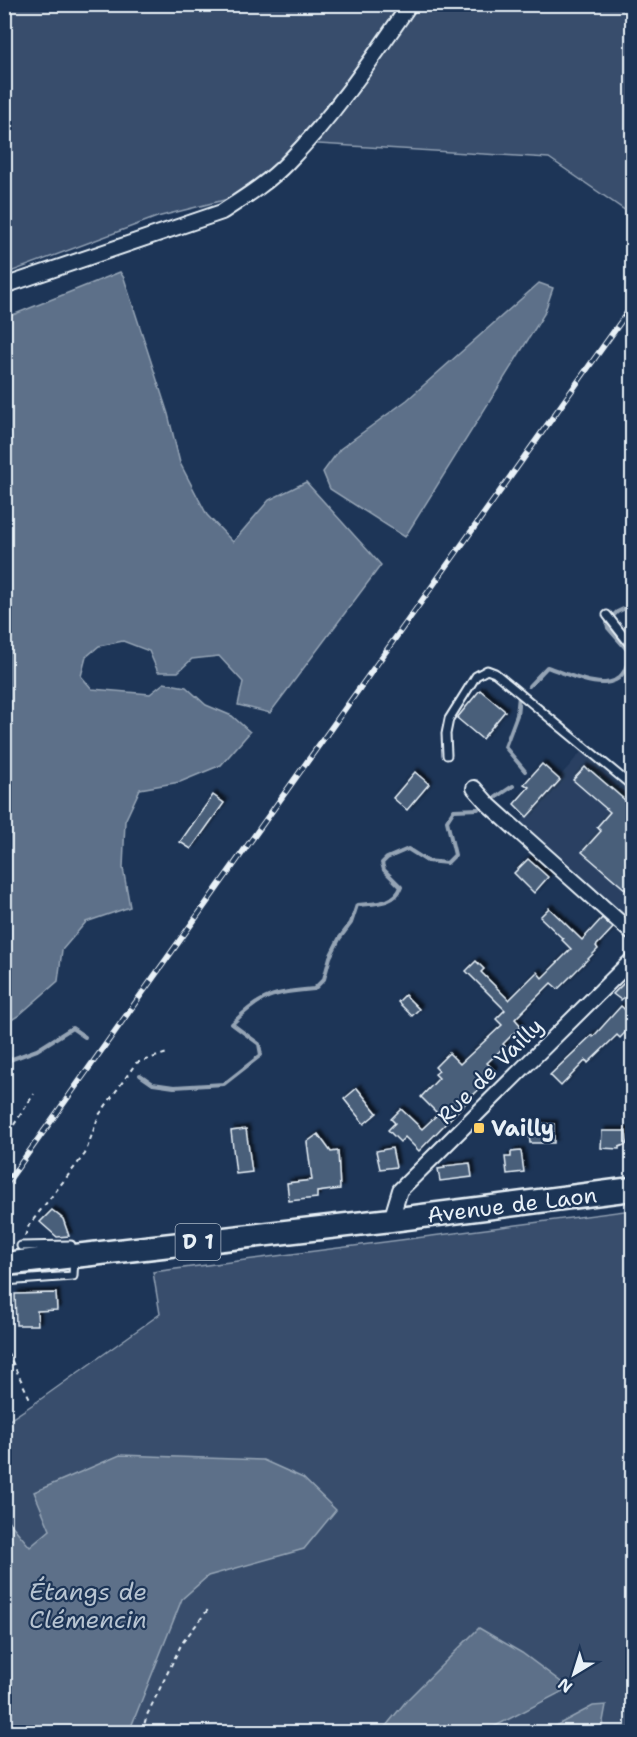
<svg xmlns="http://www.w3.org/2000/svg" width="637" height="1737" font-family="'Shantell Sans',sans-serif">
	<defs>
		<filter id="shadow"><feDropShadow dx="3.5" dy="-3.5" stdDeviation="1.5" flood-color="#0009"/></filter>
	</defs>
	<rect width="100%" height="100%" fill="#1d3557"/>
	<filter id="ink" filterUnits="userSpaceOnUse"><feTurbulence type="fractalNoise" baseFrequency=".0167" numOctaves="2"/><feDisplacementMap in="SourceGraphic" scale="12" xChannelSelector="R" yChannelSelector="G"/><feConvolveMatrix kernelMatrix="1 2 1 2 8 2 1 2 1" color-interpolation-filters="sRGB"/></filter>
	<g filter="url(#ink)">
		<polygon fill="#2a4162" points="588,744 632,781 632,923 519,824"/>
		<g fill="#374d6c" stroke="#909fb2" stroke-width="1.5">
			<polygon points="5,5 632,5 632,215 549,158 302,143 232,198 157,217 5,274"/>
			<polygon points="632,1210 632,1732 5,1732 5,1423 38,1401 160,1314 153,1272"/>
		</g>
		<g fill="#5d7089" stroke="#95a4b5" stroke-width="1.5">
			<polygon points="120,272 124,278 168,414 180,463 207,515 233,542 269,500 306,482 381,565 270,713 238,705 243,682 219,656 192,659 178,672 158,672 149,651 123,641 99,646 86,657 81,676 92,689 150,694 164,683 186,687 206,705 232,716 250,732 221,765 180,782 140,789 125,821 123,868 130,907 86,922 62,950 58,981 18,1016 5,1024 5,318"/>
			<polygon points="539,283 553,288 544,314 405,537 330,489 323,472 340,449 407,400"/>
			<polygon points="120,1455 263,1460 303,1478 336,1510 304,1549 208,1576 182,1599 129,1732 5,1732 5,1517 30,1547 50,1530 34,1492"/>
			<polygon points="479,1628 522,1653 569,1688 484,1732 381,1732 407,1700"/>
			<polygon points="606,1705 601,1732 544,1732 593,1706"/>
		</g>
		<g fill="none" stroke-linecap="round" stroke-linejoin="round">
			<g stroke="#95a4b5" stroke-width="4">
				<path d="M 529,686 L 547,667 C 577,677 626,704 629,652 L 608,628 L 607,622 L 617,612 L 632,605"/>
				<polyline points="519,696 517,715 505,747 525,771"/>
				<polyline points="492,800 513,786"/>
				<polyline points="4,1062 37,1050 72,1028 85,1037"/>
				<path d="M 140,1075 L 153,1084 L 174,1087 L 224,1084 L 261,1055 L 259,1044 L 232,1024 C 260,995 275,992 314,989 L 324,979 L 330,957 L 339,939 L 351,923 L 357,905 C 373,903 395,905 401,887 L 384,870 L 382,863 L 387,858 L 408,849 L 427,861 L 447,863 L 455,855 L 447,821 L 454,810 L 478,809"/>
			</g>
		</g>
		<g fill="#495e7a" stroke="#e8f1f8" stroke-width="1.5" filter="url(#shadow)">
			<polygon points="480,690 505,711 482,739 457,718"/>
			<polygon points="542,764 560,780 527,817 514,804 529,787 524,784"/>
			<polygon points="585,767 589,771 590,770 633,807 633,896 582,852 601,831 597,827 610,812 573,780"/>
			<polygon points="415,772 429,784 407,810 393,798"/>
			<polygon points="213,795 224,803 191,849 180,842"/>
			<polygon points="528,859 548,877 534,893 514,873"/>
			<polygon points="549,908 582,940 602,918 613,928 596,946 598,949 558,989 551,983 515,1019 521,1026 503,1044 505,1046 487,1063 495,1071 481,1084 482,1086 419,1151 405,1137 400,1142 388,1130 395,1123 391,1119 401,1109 422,1129 438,1114 421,1097 439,1078 435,1074 439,1071 435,1067 449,1053 460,1064 502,1025 496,1019 505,1010 466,971 476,961 484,969 481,972 509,1000 537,972 542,978 571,949 562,940 563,939 540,917"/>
			<polygon points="633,974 633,988 621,1000 613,994"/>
			<polygon points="405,995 419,1009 412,1016 398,1002"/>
			<polygon points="621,1006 633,1017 633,1024 620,1038 617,1035 588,1063 586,1060 561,1086 550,1075 592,1035 593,1037"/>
			<polygon points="357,1088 377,1113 364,1124 344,1099"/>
			<polygon points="528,1123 554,1124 554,1143 530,1143"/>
			<polygon points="246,1129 252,1172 236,1174 231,1131"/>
			<polygon points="602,1131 626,1131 627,1144 619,1147 619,1149 601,1148"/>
			<polygon points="318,1134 331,1152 338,1151 340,1189 317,1192 317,1198 289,1201 287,1183 312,1180 307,1142"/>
			<polygon points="392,1148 396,1167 380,1169 376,1151"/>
			<polygon points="521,1151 524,1172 507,1174 505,1157 511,1157 511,1152"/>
			<polygon points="470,1163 472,1177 440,1181 438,1169 445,1168 444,1166"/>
			<polygon points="52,1210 63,1219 69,1236 57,1237 40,1222"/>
			<polygon points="56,1293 57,1310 37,1311 38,1325 16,1325 15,1294"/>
		</g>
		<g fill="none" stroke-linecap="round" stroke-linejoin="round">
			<g stroke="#e8f1f8" stroke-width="11">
				<g id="lane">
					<polyline points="607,615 632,647"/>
					<polyline points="447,755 446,734 449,719 476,676 487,670 495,673 632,786"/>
					<polyline points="4,1281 73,1276 74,1256 71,1245 21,1246"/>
				</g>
			</g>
			<g stroke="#e8f1f8" stroke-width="18">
				<g id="street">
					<path d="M 4,286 L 222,212 C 245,197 269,182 288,162 C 335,114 372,59 410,4"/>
					<polyline points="474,788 489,805 632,933"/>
					<polyline points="391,1220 400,1190 632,960"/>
				</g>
			</g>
			<g stroke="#e8f1f8" stroke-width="27">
				<polyline id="primary" points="4,1264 391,1220 632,1189"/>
			</g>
			<g stroke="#e8f1f8" stroke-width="2" stroke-dasharray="4.5 4.5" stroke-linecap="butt">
				<polyline points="4,1140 34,1094"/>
				<polyline points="25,1236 29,1225 85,1154 99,1115 136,1063 167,1053"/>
				<polyline points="4,1345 31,1401"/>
				<polyline points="142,1732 147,1715 182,1643 210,1607"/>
			</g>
			<use href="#lane" stroke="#1d3557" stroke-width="7"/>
			<use href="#street" stroke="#1d3557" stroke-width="14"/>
			<use href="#primary" stroke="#1d3557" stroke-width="22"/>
			<g stroke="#e8f1f8" stroke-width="6">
				<polyline id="rail" points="4,1187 632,306"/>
			</g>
			<use href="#rail" stroke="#1d3557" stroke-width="4" stroke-dasharray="11" stroke-linecap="butt"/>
		</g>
	</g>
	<rect fill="#ffd166" stroke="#1d3557" stroke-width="2" x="473" y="1122" width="12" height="12" rx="3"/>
	<g text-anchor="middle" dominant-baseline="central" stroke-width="4.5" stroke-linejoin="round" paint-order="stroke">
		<rect fill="#1d3557" stroke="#abb9c8" stroke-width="1.5" x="175.5" y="1224" width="45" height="36" rx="4.5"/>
		<g font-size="21" font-weight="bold" fill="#e8f1f8">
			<text x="198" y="1242">D 1</text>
		</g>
		<g font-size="22" fill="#e8f1f8" stroke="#1d3557">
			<text transform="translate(490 1071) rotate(-45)">Rue de Vailly</text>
			<text transform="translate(512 1205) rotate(-7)">Avenue de Laon</text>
		</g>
		<g font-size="22" font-weight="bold" fill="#e8f1f8" stroke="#1d3557" text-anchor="start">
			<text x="491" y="1128">Vailly</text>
		</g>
		<g font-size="24" font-style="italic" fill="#b7c4d1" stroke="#1d3557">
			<text x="88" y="1592">Étangs de<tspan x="88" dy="28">Clémencin</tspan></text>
		</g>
	</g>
	<rect width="637" height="1737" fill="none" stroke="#1d3557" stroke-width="24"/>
	<rect x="12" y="12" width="613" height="1713" fill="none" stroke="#e8f1f8" stroke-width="2" filter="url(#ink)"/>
	<g transform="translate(574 1674) rotate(218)" stroke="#1d3557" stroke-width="4.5" paint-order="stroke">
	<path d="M0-4.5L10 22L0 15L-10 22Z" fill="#e8f1f8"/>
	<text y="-9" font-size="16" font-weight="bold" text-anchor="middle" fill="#e8f1f8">N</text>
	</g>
</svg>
